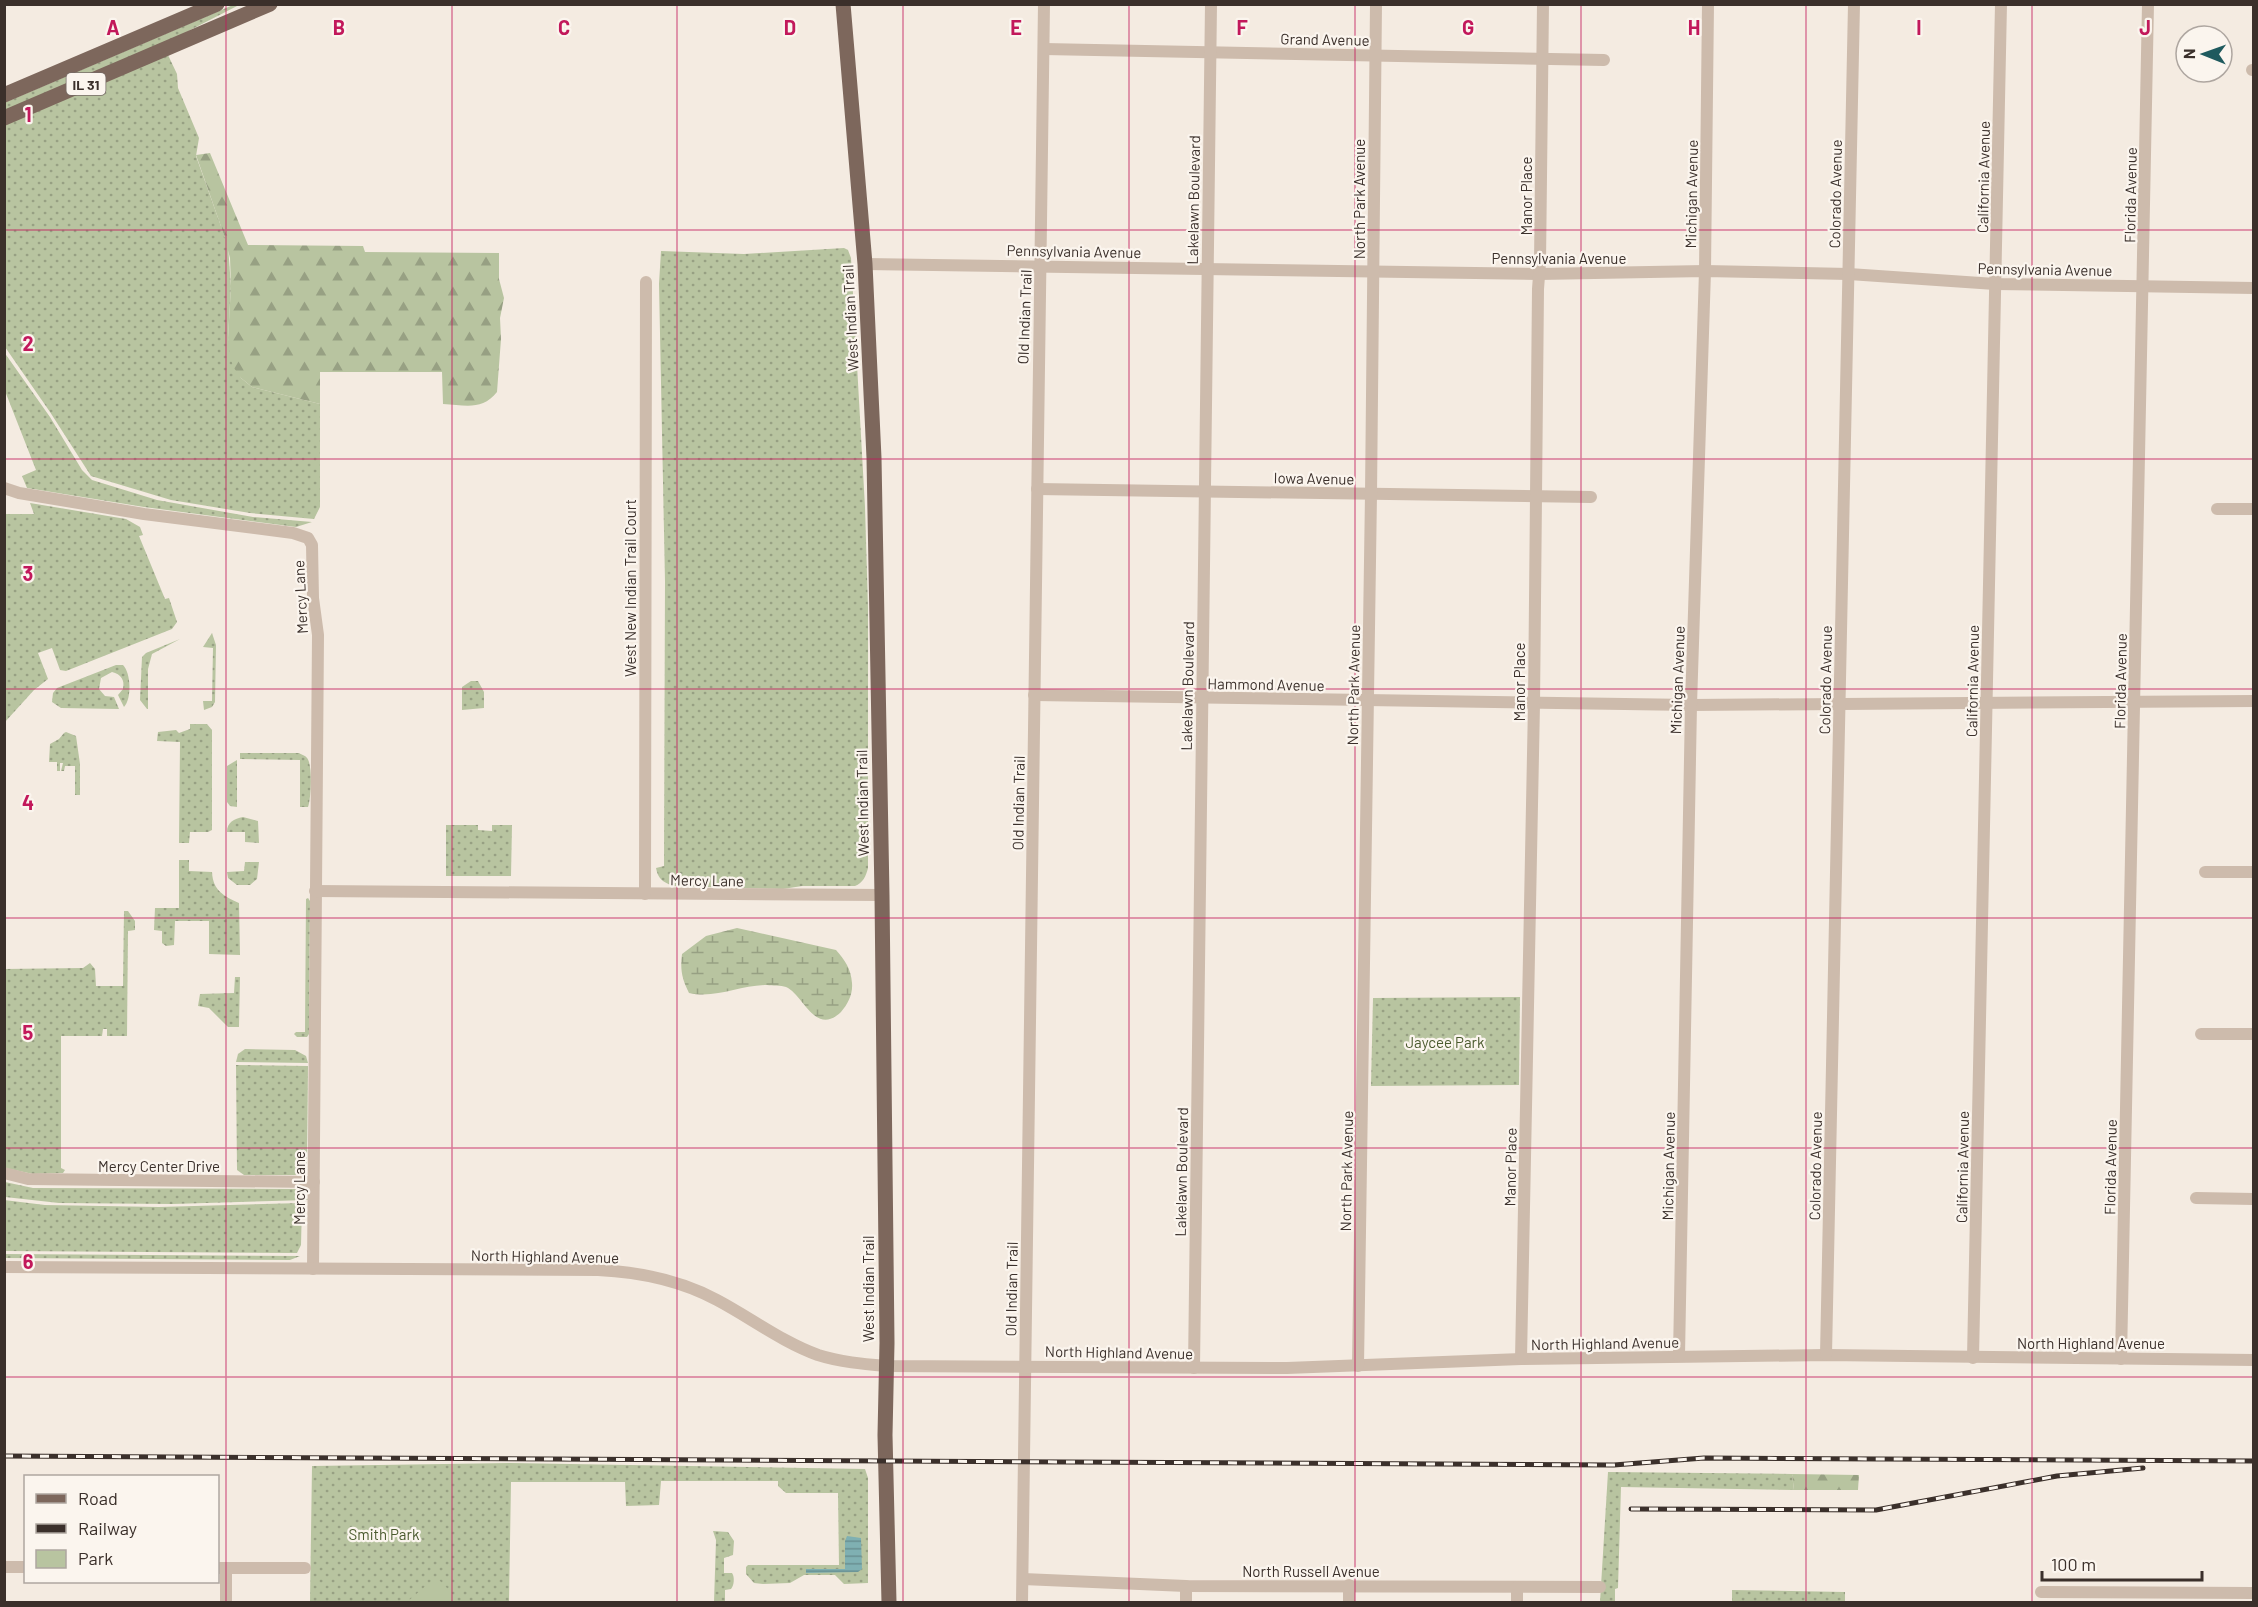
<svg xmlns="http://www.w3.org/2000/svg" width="2258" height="1607" font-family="Barlow,sans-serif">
	<defs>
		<pattern id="green-dots" width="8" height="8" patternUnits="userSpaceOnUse" patternTransform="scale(1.5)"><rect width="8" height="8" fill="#b8c4a0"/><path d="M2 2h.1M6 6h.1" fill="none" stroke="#97a083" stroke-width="1.8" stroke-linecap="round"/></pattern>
		<pattern id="forest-firs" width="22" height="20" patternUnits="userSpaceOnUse" patternTransform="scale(1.5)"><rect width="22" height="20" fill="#b8c4a0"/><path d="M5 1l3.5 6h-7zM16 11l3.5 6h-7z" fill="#97a083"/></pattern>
		<pattern id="wetland-marsh" width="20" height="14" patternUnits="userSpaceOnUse" patternTransform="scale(1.5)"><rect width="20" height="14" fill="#b8c4a0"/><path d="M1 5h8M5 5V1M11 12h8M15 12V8" fill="none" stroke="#97a083"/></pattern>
		<pattern id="water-rules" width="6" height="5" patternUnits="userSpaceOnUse" patternTransform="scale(1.5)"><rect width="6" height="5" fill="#7fb0b2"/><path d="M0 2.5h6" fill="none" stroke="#699091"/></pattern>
	</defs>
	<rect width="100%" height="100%" fill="#f4ebe1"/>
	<g fill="url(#green-dots)">
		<polygon points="233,5 239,5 165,43 5,111 4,103"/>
		<polygon points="168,55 177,74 178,88 199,138 196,156 228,246 231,286 228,338 241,378 252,387 320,404 320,507 314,519 250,513 171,500 91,476 50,412 5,347 5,123"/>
		<path d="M 844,248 L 848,250 L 851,258 L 865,507 L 868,608 L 868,868 C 866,876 863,883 855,886 L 802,886 L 783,889 L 673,886 C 663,882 658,879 656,868 L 664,866 L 665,581 L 659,284 L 661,251 L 744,254 Z"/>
		<polygon points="4,352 50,417 82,470 92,480 157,500 253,517 312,522 296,527 144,507 27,488 22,476 36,470 5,391"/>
		<polygon points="30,503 126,519 140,527 143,535 139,536 165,599 169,598 177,622 172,629 66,671 60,670 52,648 38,653 48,679 34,690 5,722 5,511 6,514 34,514"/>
		<polygon points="212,633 216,645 215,702 212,707 204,710 203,701 212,701 213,648 203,647"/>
		<polygon points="180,639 152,654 148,669 148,709 147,709 140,700 142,657 146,653"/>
		<path d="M 116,665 L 123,665 C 131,673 132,699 124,707 L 118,695 L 123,689 C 125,680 121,674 112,672 L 101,678 L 99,689 L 105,696 L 114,697 L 119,709 L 61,708 L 52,702 L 53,693 L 57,688 Z"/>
		<polygon points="471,681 478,681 484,692 484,708 462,710 462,687"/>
		<polygon points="190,724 207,724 212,730 212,830 208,832 190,832 189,843 179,843 180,742 157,741 158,732 176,730 179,733 190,729"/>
		<polygon points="66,732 76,736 80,764 80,795 75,795 75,766 65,766 64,771 61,771 63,763 60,763 60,771 57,771 57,762 49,762 50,744 59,739 64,733"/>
		<path d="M 240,753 L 299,753 C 302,755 305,755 307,758 C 313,765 311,799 308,807 L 300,807 L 300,760 L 240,759 Z"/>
		<polygon points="237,760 237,807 230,806 227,802 227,766"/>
		<path d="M 243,817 L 258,821 L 259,843 L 245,842 L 245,832 L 227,832 C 227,822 234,819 243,817 Z"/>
		<polygon points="446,825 478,825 478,830 492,831 492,825 512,825 511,876 446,876"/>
		<path d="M 179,860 L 189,860 L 189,871 L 212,872 C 213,891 224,896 239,903 L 240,955 L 209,954 L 209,921 L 175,921 L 174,945 L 166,946 L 162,943 L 162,931 L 154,930 L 155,908 L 179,908 Z"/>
		<polygon points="245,862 259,862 257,879 250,885 237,885 228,878 227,872 244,871"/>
		<polygon points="308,898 310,901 309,1034 307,1037 297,1037 294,1034 296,1032 305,1032 306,899"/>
		<polygon points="124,911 128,911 135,921 135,930 128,931 127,1036 107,1036 107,1029 103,1029 102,1036 61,1036 61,1168 65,1170 63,1173 33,1174 5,1168 4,969 83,968 90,963 95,969 96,986 123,986"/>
		<polygon points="235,977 240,977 239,1027 228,1027 209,1008 198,1006 200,994 234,993"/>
		<polygon points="1520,997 1519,1085 1371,1086 1373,998"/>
		<polygon points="245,1049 295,1050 306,1056 308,1063 236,1062 238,1054"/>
		<polygon points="236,1065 308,1066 307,1163 303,1173 295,1175 244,1175 237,1170"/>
		<polygon points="5,1182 33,1188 297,1189 303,1192 308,1200 172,1204 59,1203 5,1197"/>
		<polygon points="4,1200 45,1205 159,1207 302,1203 301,1245 297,1253 5,1251"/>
		<polygon points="5,1254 300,1256 290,1260 5,1258"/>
		<polygon points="510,1463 865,1469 868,1478 868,1583 844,1584 835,1575 804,1575 790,1583 763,1584 754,1583 746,1574 746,1567 748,1565 839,1565 838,1493 786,1493 778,1486 778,1481 661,1481 659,1505 626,1506 625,1482 511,1482 509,1602 310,1602 312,1466"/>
		<polygon points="1608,1472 1792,1474 1794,1490 1621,1487 1618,1588 1615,1589 1615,1602 1600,1602"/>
		<path d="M 713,1531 L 728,1532 L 734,1541 L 733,1555 L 724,1558 L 724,1573 L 732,1573 C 735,1577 734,1586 731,1589 L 725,1590 L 725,1602 L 714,1602 L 716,1540 Z"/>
		<polygon points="1732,1590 1845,1592 1845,1602 1732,1602"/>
	</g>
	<g fill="url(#forest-firs)">
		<path d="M 210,153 L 248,245 L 363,246 L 365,252 L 499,253 L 499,279 L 504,298 L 500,318 L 501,339 L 497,392 C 482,411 465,405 443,404 L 442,372 L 320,372 L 320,404 L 252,387 L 241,378 L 234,368 L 231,360 L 228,338 L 231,286 L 230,258 L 224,235 L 196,155 Z"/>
		<polygon points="1792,1474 1859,1475 1858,1490 1794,1490"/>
	</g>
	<path fill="url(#wetland-marsh)" d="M 737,928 L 836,950 C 845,960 851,969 852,983 C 853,994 848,1004 841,1012 C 815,1037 803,994 786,987 C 781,985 772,986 767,985 C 740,985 716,999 689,993 C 682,979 680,970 682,954 L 706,936 Z"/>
	<polygon fill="#b8c4a0" points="436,1577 450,1591 457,1602 407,1602"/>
	<polygon fill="url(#water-rules)" points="847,1536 861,1538 862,1569 858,1572 806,1573 806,1569 845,1569 845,1541"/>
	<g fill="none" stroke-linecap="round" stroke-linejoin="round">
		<g stroke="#cdbbac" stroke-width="12">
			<polyline points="1044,49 1604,60"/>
			<polyline points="2252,70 2254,70"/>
			<polyline points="865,264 1539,274 1705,271 1849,274 1995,284 2254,288"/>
			<polyline points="4,488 19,493 144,514 293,533 308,538 312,545 313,598 318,635 313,1269"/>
			<polyline points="1037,489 1591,497"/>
			<polyline points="2217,509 2254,509"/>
			<polyline points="1034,695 1691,705 2254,701"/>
			<polyline points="2205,872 2254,872"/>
			<polyline points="315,891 882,895"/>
			<polyline points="645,894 646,282"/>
			<polyline points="2201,1034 2254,1034"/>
			<polyline points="4,1173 28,1179 314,1182"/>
			<polyline points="2196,1198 2254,1199"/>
			<path d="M 4,1267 L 598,1270 C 640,1272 680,1280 717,1300 C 751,1318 782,1342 818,1355 C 840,1362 863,1364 886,1366 L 1287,1368 L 1521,1359 L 1826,1355 L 2254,1360"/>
			<polyline points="1826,1355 1854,4"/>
			<polyline points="1679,1356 1691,705 1705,271 1708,4"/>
			<polyline points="1973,1358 2001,4"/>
			<polyline points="1521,1359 1534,704 1538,289 1540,263 1543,4"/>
			<polyline points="2121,1359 2148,4"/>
			<polyline points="1358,1366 1371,494 1376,4"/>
			<polyline points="1194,1368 1211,4"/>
			<polyline points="4,1567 26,1567"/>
			<polyline points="218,1568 305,1568"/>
			<polyline points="226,1568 226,1602"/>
			<polyline points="1023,1579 1186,1586 1600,1587"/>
			<polyline points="1349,1585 1349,1602"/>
			<polyline points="2041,1592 2254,1593"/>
			<polyline points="1022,1602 1044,4"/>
			<polyline points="1186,1602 1186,1586"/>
			<polyline points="1517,1602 1517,1587"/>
		</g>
		<g stroke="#7d675c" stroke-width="15">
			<polyline points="843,4 865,264 874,458 882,895 887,1343 885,1435 889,1602"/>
			<polyline points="4,95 217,4"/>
			<polyline points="4,118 270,4"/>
		</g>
		<g stroke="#3b302b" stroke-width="5">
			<g id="rail">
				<polyline points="4,1456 1614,1465 1704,1458 2254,1461"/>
				<polyline points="1631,1509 1876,1510 2057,1476 2143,1468"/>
			</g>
		</g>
		<use href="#rail" stroke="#fbf5ee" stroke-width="3" stroke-dasharray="9" stroke-linecap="butt"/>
	</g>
	<path fill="none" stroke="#c2185b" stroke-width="1.5" stroke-opacity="0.55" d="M 226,4 L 226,1602M 452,4 L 452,1602M 677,4 L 677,1602M 903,4 L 903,1602M 1129,4 L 1129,1602M 1355,4 L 1355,1602M 1581,4 L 1581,1602M 1806,4 L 1806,1602M 2032,4 L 2032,1602M 4,230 L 2254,230M 4,459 L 2254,459M 4,689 L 2254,689M 4,918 L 2254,918M 4,1148 L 2254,1148M 4,1377 L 2254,1377"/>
	<g text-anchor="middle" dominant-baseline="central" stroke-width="4.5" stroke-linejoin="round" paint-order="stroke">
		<rect fill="#fbf5ee" stroke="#756b66" stroke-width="1.5" x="66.5" y="73" width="39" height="22" rx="4.5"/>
		<g font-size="14" font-weight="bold" fill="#3b302b">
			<text x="86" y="84">IL 31</text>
		</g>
		<g font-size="15" fill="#3b302b" stroke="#fbf5ee">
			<text transform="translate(1325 39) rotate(1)">Grand Avenue</text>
			<text transform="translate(1983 177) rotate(-89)">California Avenue</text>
			<text transform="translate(1691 194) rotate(-89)">Michigan Avenue</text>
			<text transform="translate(1835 194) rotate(-89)">Colorado Avenue</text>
			<text transform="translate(2130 195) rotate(-89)">Florida Avenue</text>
			<text transform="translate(1526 196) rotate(-90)">Manor Place</text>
			<text transform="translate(1359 199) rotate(-90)">North Park Avenue</text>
			<text transform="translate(1193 200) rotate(-89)">Lakelawn Boulevard</text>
			<text transform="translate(1074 251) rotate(1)">Pennsylvania Avenue</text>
			<text x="1559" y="258">Pennsylvania Avenue</text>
			<text transform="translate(2045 269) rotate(1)">Pennsylvania Avenue</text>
			<text transform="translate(1024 317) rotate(-88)">Old Indian Trail</text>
			<text transform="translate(850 318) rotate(-93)">West Indian Trail</text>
			<text transform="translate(1314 478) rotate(1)">Iowa Avenue</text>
			<text transform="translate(630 588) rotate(-90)">West New Indian Trail Court</text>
			<text transform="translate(300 597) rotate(-93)">Mercy Lane</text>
			<text transform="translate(1677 680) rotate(-88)">Michigan Avenue</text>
			<text transform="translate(1825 680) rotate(-89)">Colorado Avenue</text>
			<text transform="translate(1972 681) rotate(-89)">California Avenue</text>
			<text transform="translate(2120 681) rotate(-89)">Florida Avenue</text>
			<text transform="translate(1519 682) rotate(-90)">Manor Place</text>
			<text transform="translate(1266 684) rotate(1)">Hammond Avenue</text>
			<text transform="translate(1353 685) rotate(-89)">North Park Avenue</text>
			<text transform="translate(1187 686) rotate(-89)">Lakelawn Boulevard</text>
			<text transform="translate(862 803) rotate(-91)">West Indian Trail</text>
			<text transform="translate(1018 803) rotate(-89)">Old Indian Trail</text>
			<text transform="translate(707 880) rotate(1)">Mercy Lane</text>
			<text x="159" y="1166">Mercy Center Drive</text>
			<text transform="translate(1668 1166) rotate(-89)">Michigan Avenue</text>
			<text transform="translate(1815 1166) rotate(-89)">Colorado Avenue</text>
			<text transform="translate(1510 1167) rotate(-89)">Manor Place</text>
			<text transform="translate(1962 1167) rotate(-89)">California Avenue</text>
			<text transform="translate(2110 1167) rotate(-89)">Florida Avenue</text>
			<text transform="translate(1346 1171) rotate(-89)">North Park Avenue</text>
			<text transform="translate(1181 1172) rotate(-89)">Lakelawn Boulevard</text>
			<text transform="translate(299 1188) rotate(-90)">Mercy Lane</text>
			<text transform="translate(545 1256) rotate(1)">North Highland Avenue</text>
			<text transform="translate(868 1289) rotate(-90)">West Indian Trail</text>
			<text transform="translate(1011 1289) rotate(-89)">Old Indian Trail</text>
			<text transform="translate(1605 1343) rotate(-1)">North Highland Avenue</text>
			<text x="2091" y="1343">North Highland Avenue</text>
			<text transform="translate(1119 1352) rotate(1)">North Highland Avenue</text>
			<text x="1311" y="1571">North Russell Avenue</text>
		</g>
		<g font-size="15" fill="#4a5a2e" stroke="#fbf5ee">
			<text x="1445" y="1042">Jaycee Park</text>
			<text x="384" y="1534">Smith Park</text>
		</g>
	</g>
	<g font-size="20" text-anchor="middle" font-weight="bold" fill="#c2185b" stroke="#fbf5ee" stroke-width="4.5" stroke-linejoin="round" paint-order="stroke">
		<text x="113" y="35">A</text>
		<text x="339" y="35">B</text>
		<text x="564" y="35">C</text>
		<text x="790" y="35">D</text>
		<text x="1016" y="35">E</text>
		<text x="1242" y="35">F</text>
		<text x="1468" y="35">G</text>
		<text x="1694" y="35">H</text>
		<text x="1919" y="35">I</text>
		<text x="2145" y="35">J</text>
		<text x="28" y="122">1</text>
		<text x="28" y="351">2</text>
		<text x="28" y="581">3</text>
		<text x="28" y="810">4</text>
		<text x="28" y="1040">5</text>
		<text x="28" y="1269">6</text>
	</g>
	<rect width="2258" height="1607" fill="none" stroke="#3b302b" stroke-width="12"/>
	<rect x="24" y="1475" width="195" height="108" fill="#fbf5ee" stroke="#aea6a0" stroke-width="1.5"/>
	<rect x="36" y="1494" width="30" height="9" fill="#7d675c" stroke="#aea6a0" stroke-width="1.5"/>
	<text x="78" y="1505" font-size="18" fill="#3b302b">Road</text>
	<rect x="36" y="1524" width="30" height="9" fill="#3b302b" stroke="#aea6a0" stroke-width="1.5"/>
	<text x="78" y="1535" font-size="18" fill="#3b302b">Railway</text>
	<rect x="36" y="1550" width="30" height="18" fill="#b8c4a0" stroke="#aea6a0" stroke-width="1.5"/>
	<text x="78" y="1565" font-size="18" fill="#3b302b">Park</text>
	<g transform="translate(2204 54) rotate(271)"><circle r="28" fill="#fbf5ee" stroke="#aea6a0" stroke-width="1.5"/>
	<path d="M0-4.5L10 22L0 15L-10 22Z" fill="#1f5a5e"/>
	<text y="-9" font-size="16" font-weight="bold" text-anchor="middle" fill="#3b302b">N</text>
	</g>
	<path d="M2042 1571v9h160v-9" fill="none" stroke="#3b302b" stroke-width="3"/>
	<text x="2051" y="1571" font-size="18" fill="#3b302b" stroke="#fbf5ee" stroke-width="4.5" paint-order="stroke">100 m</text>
</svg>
